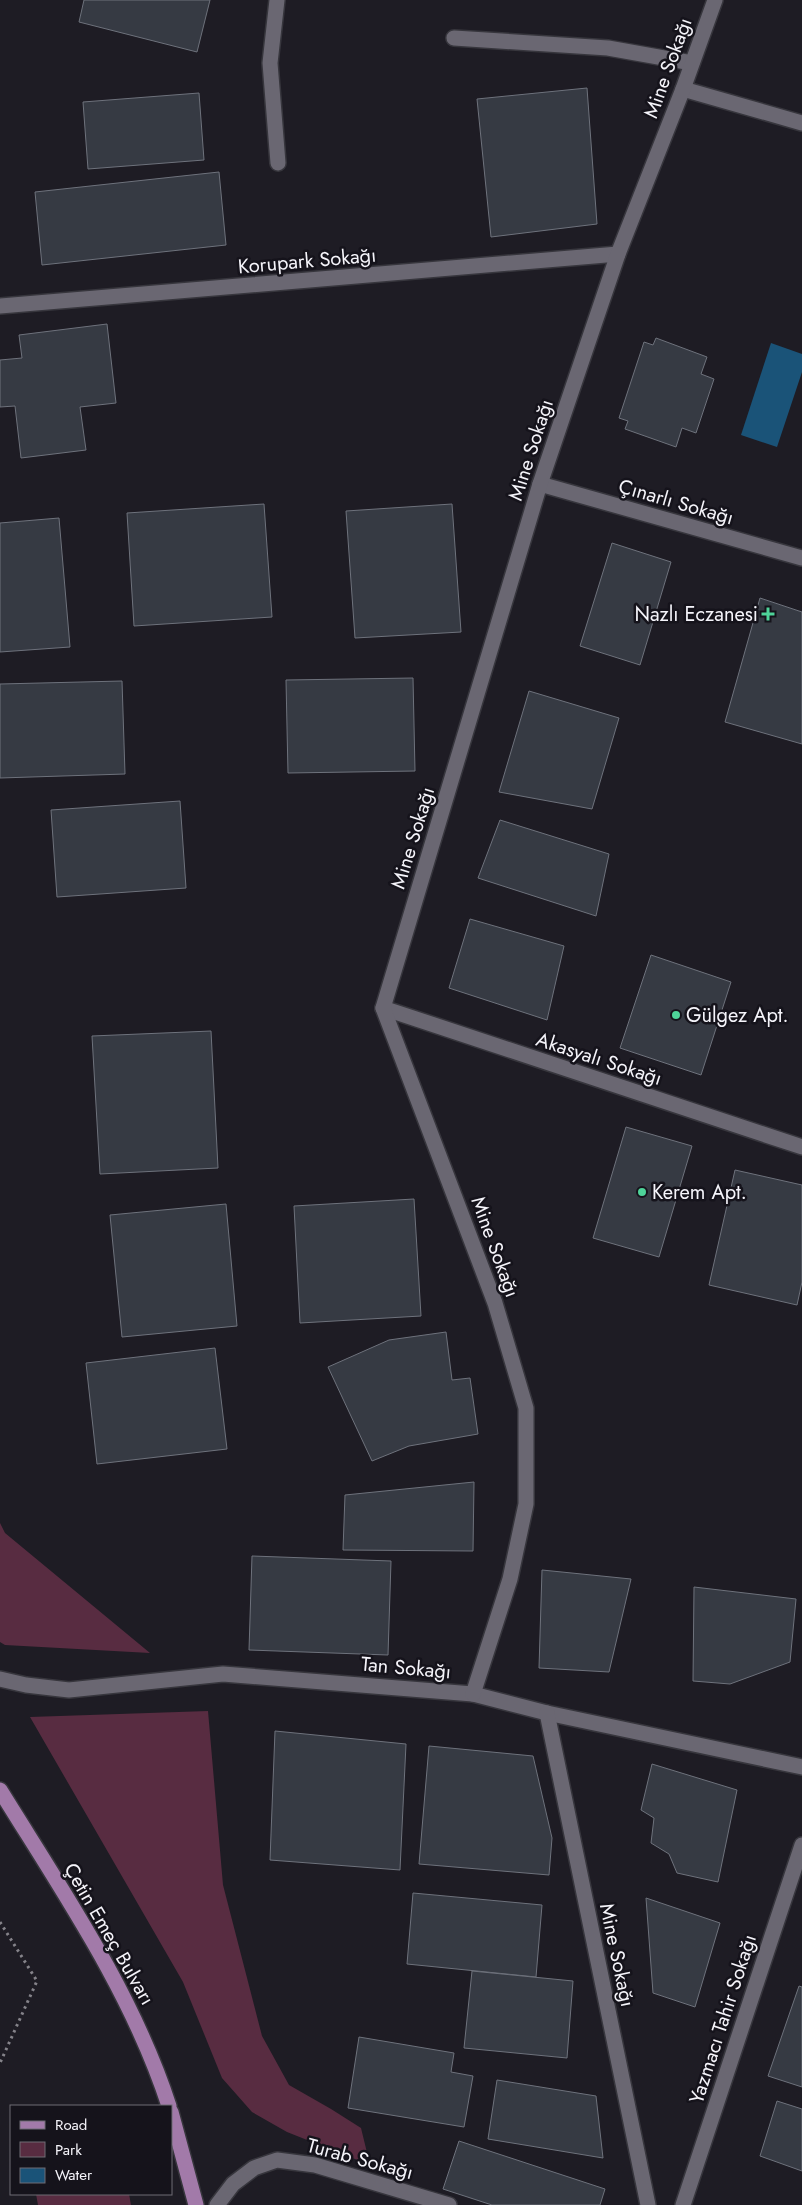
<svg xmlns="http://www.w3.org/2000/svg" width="802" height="2205" font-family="Jost,sans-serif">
	<rect width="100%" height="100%" fill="#1e1c24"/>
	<g fill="#582c41">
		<polygon points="0,1523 5,1533 150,1653 5,1645 0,1642"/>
		<polygon points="208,1711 223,1885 262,2036 289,2085 331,2109 361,2128 370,2165 287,2132 252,2112 222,2078 183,1982 30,1717"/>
		<polygon points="36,2194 129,2194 131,2205 38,2205"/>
	</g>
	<polygon fill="#1a5378" points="771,343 802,354 802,372 777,447 741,435"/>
	<g fill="#363a43" stroke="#6e727c">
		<polygon points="84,0 210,0 197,52 79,22"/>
		<polygon points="587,88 597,224 491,237 477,99"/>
		<polygon points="199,93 204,160 88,169 83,102"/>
		<polygon points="219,172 226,245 42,265 35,192"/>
		<polygon points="107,324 116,403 80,407 86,450 21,458 15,406 0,407 0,360 22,358 19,335"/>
		<polygon points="656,338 707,357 701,374 714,379 696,433 682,428 676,447 625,429 628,421 619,418 644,342 653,345"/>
		<polygon points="264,504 272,617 134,626 127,513"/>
		<polygon points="452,504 461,632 355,638 346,511"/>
		<polygon points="59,518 70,647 0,652 0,523"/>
		<polygon points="612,543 671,562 640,665 580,646"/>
		<polygon points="760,598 802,612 802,744 725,722"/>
		<polygon points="413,678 415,771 288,773 286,680"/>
		<polygon points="122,681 125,774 0,778 0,684"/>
		<polygon points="529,691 619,718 592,809 499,792"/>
		<polygon points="180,801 186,888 57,897 51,810"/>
		<polygon points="500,820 609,854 596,916 478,878"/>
		<polygon points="470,919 564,946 547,1020 449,988"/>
		<polygon points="651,955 731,982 701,1075 620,1048"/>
		<polygon points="211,1031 218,1168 100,1174 92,1036"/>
		<polygon points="626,1127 692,1146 659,1257 593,1238"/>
		<polygon points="735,1170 802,1185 802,1282 797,1305 709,1285"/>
		<polygon points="414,1199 421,1316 300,1323 294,1206"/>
		<polygon points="226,1204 237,1326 122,1337 110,1215"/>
		<polygon points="446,1332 452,1380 470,1378 478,1434 409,1446 372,1461 328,1367 389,1340"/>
		<polygon points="215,1348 227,1449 97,1464 86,1363"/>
		<polygon points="474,1482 473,1551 343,1550 345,1495"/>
		<polygon points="252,1556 391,1561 388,1655 249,1650"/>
		<polygon points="542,1570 631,1579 609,1672 539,1668"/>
		<polygon points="694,1587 796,1599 790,1662 730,1684 693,1681"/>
		<polygon points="275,1731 406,1744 400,1870 270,1860"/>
		<polygon points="429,1746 533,1756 552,1838 549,1875 419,1864"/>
		<polygon points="652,1764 737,1790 718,1882 677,1873 669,1854 651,1843 654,1818 641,1810"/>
		<polygon points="413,1893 542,1905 536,1977 407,1964"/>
		<polygon points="646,1898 720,1923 695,2007 653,1993"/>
		<polygon points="472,1971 573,1981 567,2058 464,2048"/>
		<polygon points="799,1986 802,1987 802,2087 768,2076"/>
		<polygon points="359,2037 454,2053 451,2072 473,2076 464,2127 348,2108"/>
		<polygon points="497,2080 596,2096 603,2158 488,2139"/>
		<polygon points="777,2101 802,2109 802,2171 760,2156"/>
		<polygon points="459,2141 605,2189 600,2205 492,2205 443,2189"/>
	</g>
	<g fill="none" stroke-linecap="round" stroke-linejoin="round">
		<g stroke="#37363d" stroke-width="18">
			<g id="minor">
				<polyline points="277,0 270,63 278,163"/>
				<polyline points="454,38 608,48 692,63"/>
				<polyline points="683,89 802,123"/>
				<polyline points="0,306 618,254"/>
				<polyline points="540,484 802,558"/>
				<polyline points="383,1008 802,1147"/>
				<polyline points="0,1679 26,1685 69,1690 223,1674 473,1694 547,1713 802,1767"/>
				<polyline points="473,1694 510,1579 526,1504 526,1408 495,1303 383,1008 540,484 618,254 683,89 715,0"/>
				<polyline points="547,1713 648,2205"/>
				<polyline points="217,2205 233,2184 254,2168 277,2160 315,2165 449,2205"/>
				<polyline points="683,2205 802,1845"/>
			</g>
		</g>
		<g stroke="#37363d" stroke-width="18">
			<g id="major">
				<path d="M 0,1790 C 63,1892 132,1992 169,2106"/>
				<polyline points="171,2112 196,2205"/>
			</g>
		</g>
		<polyline stroke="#85838a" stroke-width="3" stroke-dasharray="2.5 4" stroke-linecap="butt" points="0,1922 37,1981 0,2063"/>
		<use href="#minor" stroke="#6a6772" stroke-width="15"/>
		<use href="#major" stroke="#a27aa9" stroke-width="15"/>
	</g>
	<g fill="#4ed399" stroke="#15131b" stroke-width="2">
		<path d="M765.5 606.5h5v5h5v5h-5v5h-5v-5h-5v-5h5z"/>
		<circle cx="676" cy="1015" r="5"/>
		<circle cx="642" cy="1192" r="5"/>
	</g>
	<g text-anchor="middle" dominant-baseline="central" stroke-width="5" stroke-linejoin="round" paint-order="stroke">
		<g font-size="20" fill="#f5f4fa" stroke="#15131b">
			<text transform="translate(668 68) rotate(-70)">Mine Sokağı</text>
			<text transform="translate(307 261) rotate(-5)">Korupark Sokağı</text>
			<text transform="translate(531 450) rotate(-72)">Mine Sokağı</text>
			<text transform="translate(676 502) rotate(16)">Çınarlı Sokağı</text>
			<text transform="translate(413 838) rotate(-73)">Mine Sokağı</text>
			<text transform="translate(599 1059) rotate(18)">Akasyalı Sokağı</text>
			<text transform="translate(495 1247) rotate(70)">Mine Sokağı</text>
			<text transform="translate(406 1668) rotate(5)">Tan Sokağı</text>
			<text transform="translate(109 1934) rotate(60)">Çetin Emeç Bulvarı</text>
			<text transform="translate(617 1955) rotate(78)">Mine Sokağı</text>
			<text transform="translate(723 2019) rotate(-72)">Yazmacı Tahir Sokağı</text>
			<text transform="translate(360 2159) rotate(15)">Turab Sokağı</text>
		</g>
		<g font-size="20" fill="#f5f4fa" stroke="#15131b" text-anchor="start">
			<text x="758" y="614" text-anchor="end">Nazlı Eczanesi</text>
			<text x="686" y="1015">Gülgez Apt.</text>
			<text x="652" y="1192">Kerem Apt.</text>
		</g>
	</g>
	<rect x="10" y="2105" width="162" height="90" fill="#15131b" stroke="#6f6d74"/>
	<rect x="20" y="2121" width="25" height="8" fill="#a27aa9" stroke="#6f6d74"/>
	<text x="55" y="2130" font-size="15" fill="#f5f4fa">Road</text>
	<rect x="20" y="2142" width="25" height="15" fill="#582c41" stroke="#6f6d74"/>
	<text x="55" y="2155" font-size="15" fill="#f5f4fa">Park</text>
	<rect x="20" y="2168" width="25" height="15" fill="#1a5378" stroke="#6f6d74"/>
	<text x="55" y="2180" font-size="15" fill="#f5f4fa">Water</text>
</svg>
